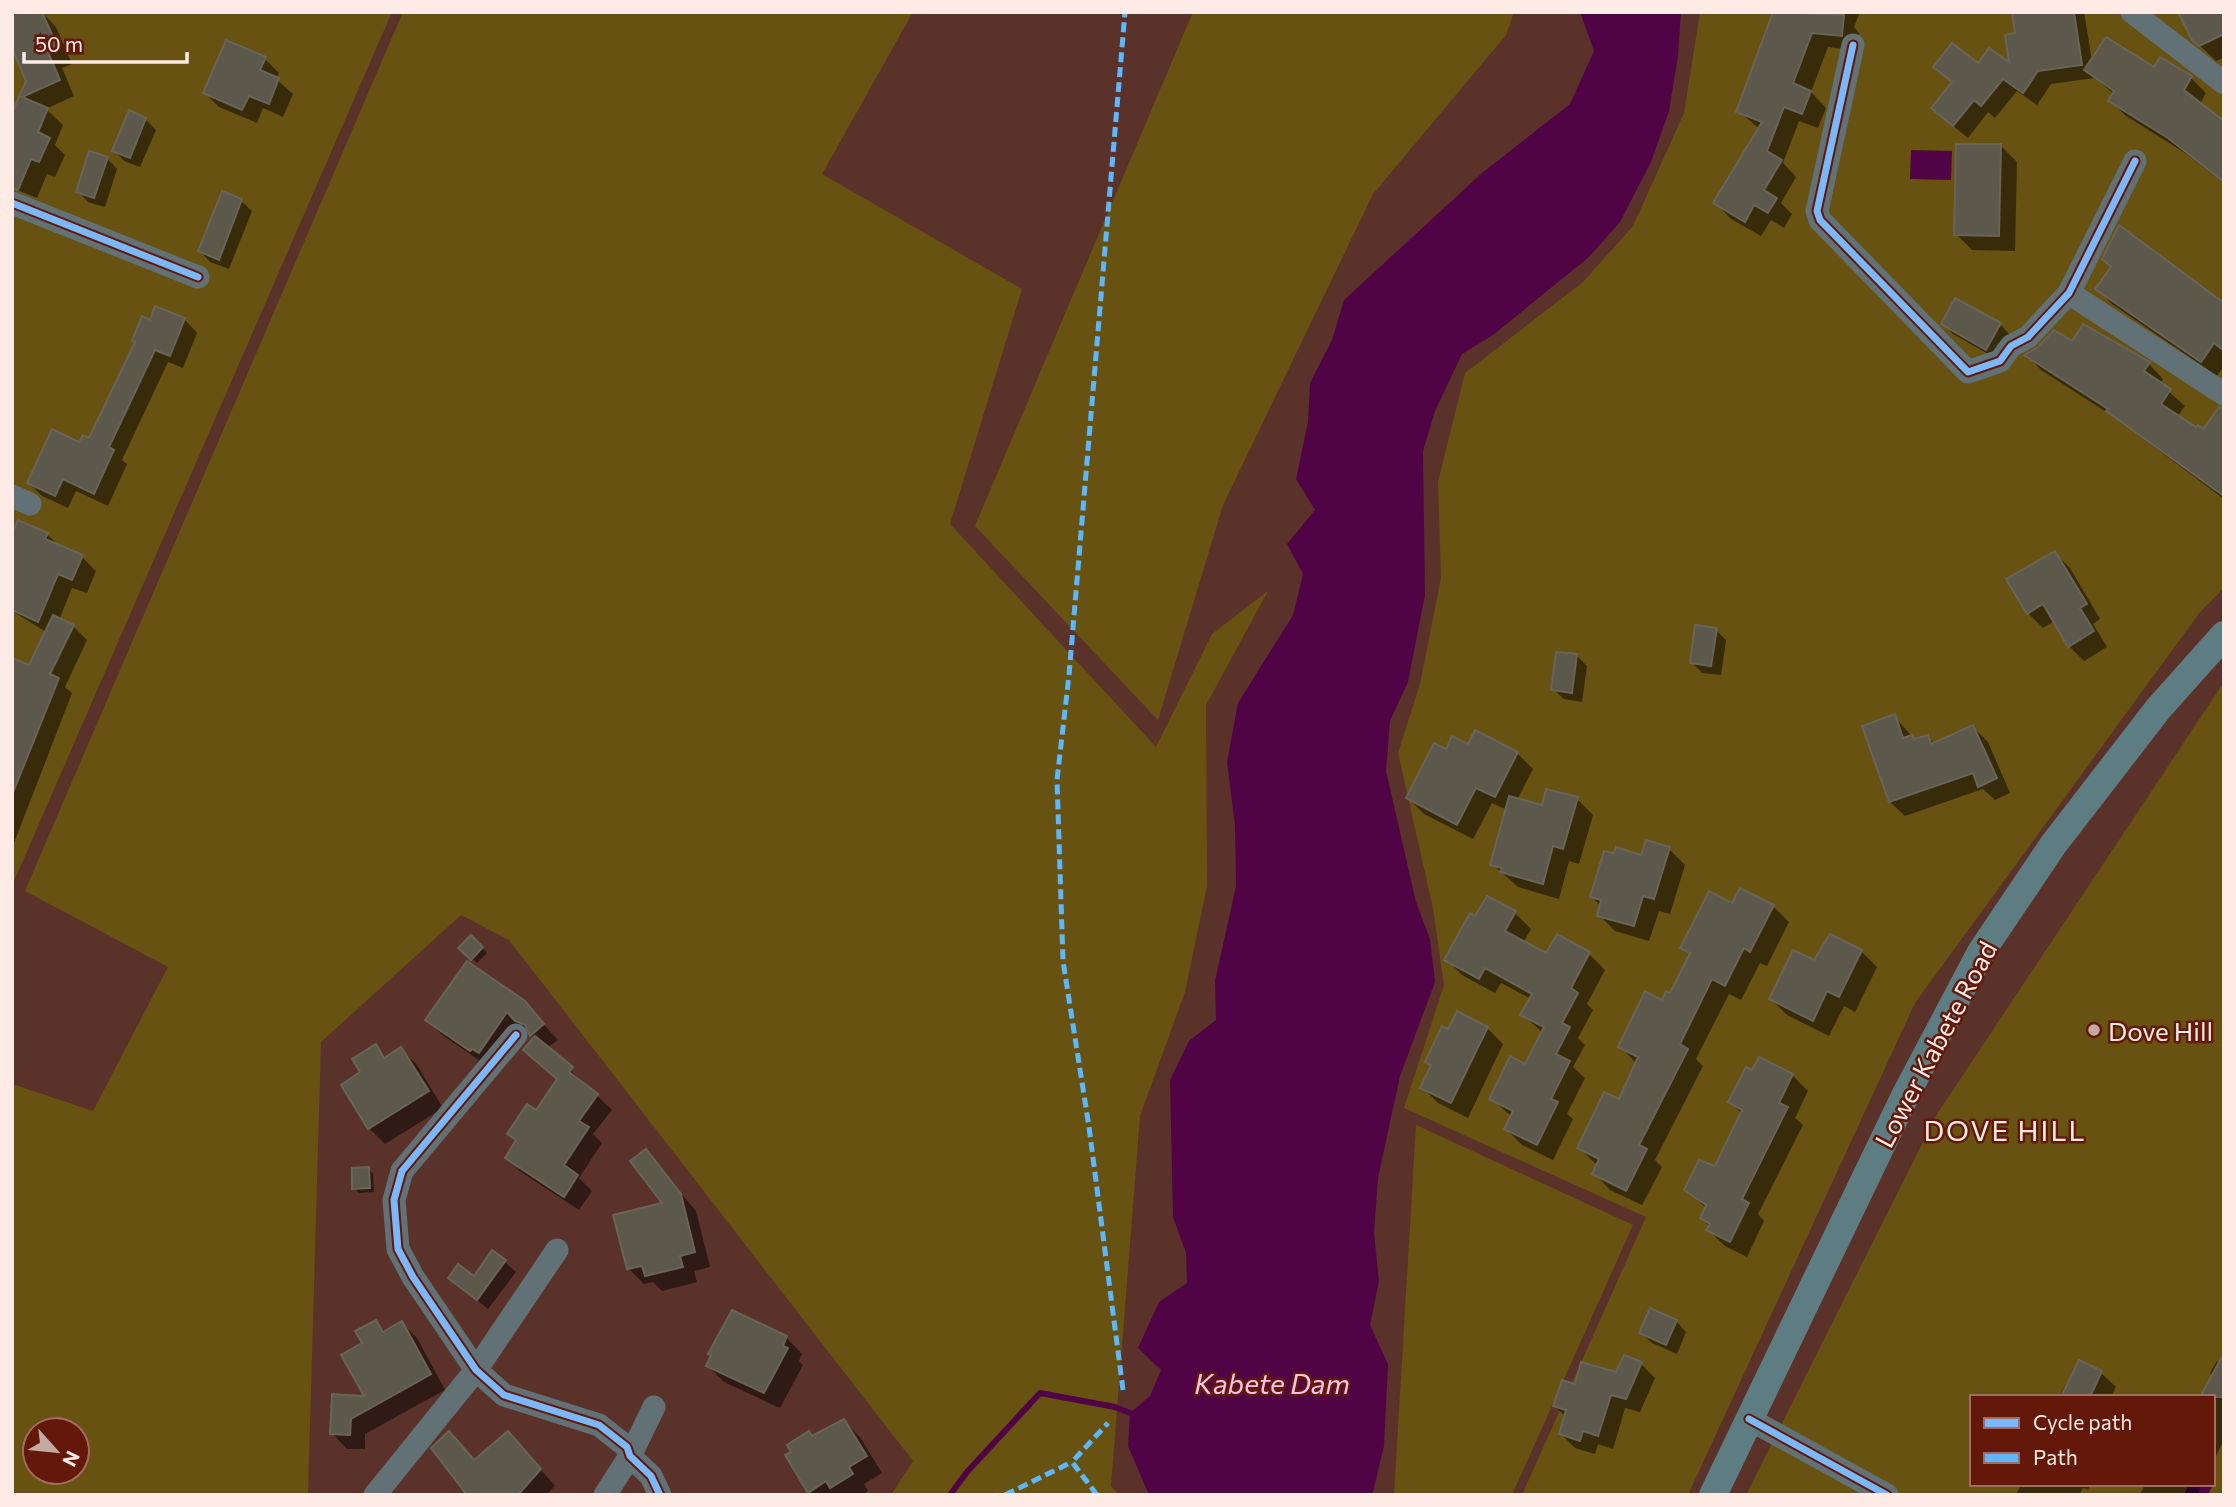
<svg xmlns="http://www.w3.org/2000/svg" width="2236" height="1507" font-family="Commissioner,sans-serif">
	<rect width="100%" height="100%" fill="#5b3229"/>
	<g fill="#685211" fill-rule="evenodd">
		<polygon points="12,12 392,12 12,886"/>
		<path d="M 403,12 L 913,12 L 822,174 L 1022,289 L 950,524 L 1156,747 L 1212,634 L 1268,591 L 1206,705 L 1207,886 L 1185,992 L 1140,1116 L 1111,1486 L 1119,1495 L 891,1495 L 913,1461 L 509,940 L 461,915 L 321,1042 L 308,1495 L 12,1495 L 12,1084 L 93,1111 L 168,967 L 25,891 ZM 77,1430 L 77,1472 L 35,1472 L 35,1430 Z"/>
		<polygon points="1193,12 1514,12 1506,35 1373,194 1223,505 1158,720 975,526"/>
		<polygon points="1700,12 2224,12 2224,588 2200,612 1915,1003 1688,1495 1522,1495 1646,1217 1404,1108 1444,985 1433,908 1398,753 1420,684 1441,578 1438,482 1465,373 1583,282 1633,226 1684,113"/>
		<path d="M 2224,682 L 2224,1495 L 1746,1495 L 1937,1114 ZM 1972,1397 L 2213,1397 L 2213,1484 L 1972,1484 Z"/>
		<polygon points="1416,1125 1633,1225 1512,1495 1394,1495"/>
	</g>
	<g fill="#510445">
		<polygon points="1580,12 1681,12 1678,56 1669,111 1651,162 1620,222 1589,257 1493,335 1462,354 1435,411 1423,451 1425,595 1408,682 1390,721 1386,771 1416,902 1430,939 1435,982 1400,1076 1378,1178 1374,1233 1379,1281 1370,1325 1388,1364 1384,1446 1373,1492 1372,1495 1149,1495 1128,1446 1130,1413 1150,1396 1161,1370 1138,1348 1159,1302 1187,1283 1186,1253 1173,1217 1170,1080 1189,1041 1216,1020 1215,981 1236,886 1235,826 1227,762 1238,703 1293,615 1303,574 1287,544 1315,510 1296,479 1308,422 1310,383 1332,340 1344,300 1482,173 1570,104 1594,51"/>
		<polygon points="1911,150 1952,151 1951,180 1910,179"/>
		<polygon points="2189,1484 2213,1484 2208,1495 2184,1495"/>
	</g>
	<g fill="#0007">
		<polygon points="42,12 56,27 72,64 62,68 74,96 46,109 63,125 55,145 65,155 55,177 47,174 37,198 12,188 12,117 28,81"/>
		<polygon points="1777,12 1860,12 1854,27 1859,33 1857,51 1828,47 1811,92 1826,108 1818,128 1799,121 1783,163 1796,177 1781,203 1792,214 1784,228 1771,220 1761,236 1731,219 1716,203 1760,129 1738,111"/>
		<polygon points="2013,12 2084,12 2092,61 2191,78 2206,93 2200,104 2224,123 2224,183 2185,153 2126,116 2110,101 2114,94 2095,78 2051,84 2037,105 2017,91 1995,118 1988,112 1968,138 1947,121 1933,108 1953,83 1936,67 2011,66 2017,35"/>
		<polygon points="2224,12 2224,58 2216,61 2193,39"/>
		<polygon points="265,59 279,73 276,79 293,94 283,117 263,108 257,123 219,107 205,93"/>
		<polygon points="145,119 156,130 140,167 124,161 114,150"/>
		<polygon points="2001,146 2017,162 2015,251 1972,250 1956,234"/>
		<polygon points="107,158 117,169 105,207 88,202 78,191"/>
		<polygon points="223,193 241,201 252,211 229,269 210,262 200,251"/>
		<polygon points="2097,289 2224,303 2224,366 2217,376 2112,304"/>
		<polygon points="184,319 197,333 183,368 168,362 122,460 127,464 108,506 76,491 68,508 42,496 29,483 90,440 151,322"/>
		<polygon points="1943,323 2000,324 2010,335 1997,359 1953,334"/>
		<polygon points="2072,343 2148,363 2163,379 2160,384 2185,406 2178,416 2203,432 2224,426 2224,499 2114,417 2041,370 2027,355"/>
		<polygon points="47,534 60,547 82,557 96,571 87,593 72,588 59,620 73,626 87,640 65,687 72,693 14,843 12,660 29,668 46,632 12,611 12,537"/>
		<polygon points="2055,553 2070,568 2100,619 2093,624 2107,647 2084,661 2069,646 2053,622 2043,628 2028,613"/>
		<polygon points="1716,630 1726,640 1721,675 1702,673 1692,662"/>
		<polygon points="1577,656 1587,666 1582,702 1564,699 1553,689"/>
		<polygon points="1894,716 1916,741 1927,737 1935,744 1973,727 1988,742 2010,793 1995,800 1983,789 1905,816 1890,802"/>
		<polygon points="1469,746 1517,753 1533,769 1517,800 1543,807 1577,799 1593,815 1579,864 1569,861 1559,899 1518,887 1492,864 1507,810 1492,803 1473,839 1424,814 1408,798 1447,751"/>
		<polygon points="1669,849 1685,865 1670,914 1659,911 1649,941 1615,931 1599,915 1601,906 1592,897 1642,857"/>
		<polygon points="1733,905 1773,906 1789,922 1767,966 1760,963 1741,1000 1729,994 1696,1059 1703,1066 1655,1160 1662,1167 1642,1205 1610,1190 1594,1173 1598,1166 1579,1148 1620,1101 1636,1063 1620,1046 1671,995 1691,956 1682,948"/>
		<polygon points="1515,913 1531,929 1524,941 1547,955 1558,936 1589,954 1605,970 1587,1004 1593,1010 1578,1038 1585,1045 1573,1067 1585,1078 1567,1114 1573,1119 1553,1160 1522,1145 1506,1129 1512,1117 1491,1098 1526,1066 1543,1033 1522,1014 1531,999 1501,983 1495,993 1462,975 1446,959 1476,919"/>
		<polygon points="471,937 487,953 477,963 461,948"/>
		<polygon points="1861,951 1877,967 1855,1012 1844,1006 1829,1036 1787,1015 1771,999 1814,963"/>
		<polygon points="523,1002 558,1040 547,1048 612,1110 593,1134 602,1143 579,1178 592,1191 579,1210 521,1172 507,1157 517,1142 509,1133 537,1112 559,1080 525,1050 535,1039 522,1026 486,1065 442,1035 428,1020"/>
		<polygon points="1487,1028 1503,1044 1468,1118 1438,1103 1422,1087 1432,1067 1427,1062 1449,1031"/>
		<polygon points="375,1047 387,1058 401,1049 417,1065 443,1108 385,1144 369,1128 363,1073"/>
		<polygon points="1753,1072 1792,1075 1808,1091 1795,1118 1803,1125 1758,1214 1764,1221 1747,1257 1725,1246 1708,1230 1710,1227 1702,1218 1706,1208 1686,1189 1716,1168 1742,1114 1731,1102"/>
		<polygon points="645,1151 696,1211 710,1267 694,1271 697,1282 662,1291 653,1282 644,1284 628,1268 665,1204"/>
		<polygon points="369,1169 373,1174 374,1192 359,1193 354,1188"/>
		<polygon points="493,1252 516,1272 488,1309 450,1278 474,1278"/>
		<polygon points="1676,1321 1686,1332 1677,1354 1652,1343 1641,1333"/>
		<polygon points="376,1322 386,1332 402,1323 417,1338 445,1390 365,1434 365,1449 347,1449 332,1433 367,1397"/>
		<polygon points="786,1337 802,1354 799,1361 803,1365 780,1408 724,1382 708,1366"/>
		<polygon points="2217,1361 2220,1362 2224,1396 2224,1440 2213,1462 2213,1376 2210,1373"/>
		<polygon points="2079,1362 2101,1373 2116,1387 2111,1397 2059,1397"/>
		<polygon points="1641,1364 1655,1378 1640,1412 1625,1408 1613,1449 1598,1444 1595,1454 1575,1448 1561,1434 1566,1417 1555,1406 1576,1386 1617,1375"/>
		<polygon points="844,1421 860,1437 882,1473 864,1484 868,1491 862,1495 812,1495 809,1492 813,1438"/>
		<polygon points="524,1450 555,1486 546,1495 465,1495 475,1462"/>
		<polygon points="2021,1484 2090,1484 2088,1490 2083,1488 2079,1495 2016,1495"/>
		<polygon points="2145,1484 2202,1484 2197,1495 2140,1495"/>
	</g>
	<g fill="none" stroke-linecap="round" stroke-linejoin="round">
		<polyline stroke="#510445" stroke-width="6" points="950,1495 967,1472 1040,1393 1115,1407 1130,1413"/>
	</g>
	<g fill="#5c584c" stroke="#686458" stroke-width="2">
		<polygon points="12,12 42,12 58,48 48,52 60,80 22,97 48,108 38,132 50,138 39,162 31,159 18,190 12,189 12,113 26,81 12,48"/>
		<polygon points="1773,12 1844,15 1842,36 1812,33 1793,83 1811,91 1802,114 1784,107 1767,151 1782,160 1764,190 1777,198 1768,213 1754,205 1745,222 1713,203 1762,122 1736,112"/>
		<polygon points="2012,12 2074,12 2082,65 2038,71 2023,93 2003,79 1981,106 1974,100 1953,126 1931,108 1952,82 1933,67 1952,43 1978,63 1989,48 2009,62 2005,35 2015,33"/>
		<polygon points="2178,12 2224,12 2224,34 2199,46 2192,40"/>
		<polygon points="2106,37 2154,67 2160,57 2192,76 2184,90 2224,121 2224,182 2168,138 2108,101 2114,91 2084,70"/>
		<polygon points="226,40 266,57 260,70 279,78 269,104 249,96 242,110 203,93"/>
		<polygon points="129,110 146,118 130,158 112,151"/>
		<polygon points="1956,144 2001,144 1999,236 1954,235"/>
		<polygon points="89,151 108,157 94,198 76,192"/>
		<polygon points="222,191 242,199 219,260 198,251"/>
		<polygon points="2119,225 2224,303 2224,351 2214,343 2201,362 2095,289 2111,267 2102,259"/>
		<polygon points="1955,298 2001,323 1986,350 1941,324"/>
		<polygon points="155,306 185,318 170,356 155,350 109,447 114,450 94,494 63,479 55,496 27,483 52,429 79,442 83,435 89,438 135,342 132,341 142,316 150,320"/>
		<polygon points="2083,324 2150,362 2144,371 2171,389 2161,404 2196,427 2198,425 2203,429 2219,407 2224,408 2224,496 2106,411 2108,409 2024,355 2038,347 2054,330 2072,341"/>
		<polygon points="18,520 48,533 45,539 83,555 72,580 58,574 38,622 12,610 12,533"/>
		<polygon points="2055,551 2087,604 2080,608 2094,631 2068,647 2043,604 2027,614 2006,579"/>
		<polygon points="53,615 74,625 50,674 59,678 12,795 12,658 29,665"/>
		<polygon points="1695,625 1717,628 1711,666 1690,663"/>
		<polygon points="1556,652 1577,654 1572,693 1551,690"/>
		<polygon points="1895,714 1903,738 1912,735 1914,739 1928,735 1931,744 1973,725 1997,778 1978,787 1973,773 1889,802 1862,726"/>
		<polygon points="1475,730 1518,752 1495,797 1476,788 1457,825 1406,798 1434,743 1446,749 1452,736 1468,744"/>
		<polygon points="1546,789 1578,797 1563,849 1553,846 1543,884 1500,872 1502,868 1490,865 1509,796 1542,805"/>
		<polygon points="1646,840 1670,847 1654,899 1643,896 1634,926 1597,916 1601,900 1590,897 1604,851 1614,853 1616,847 1641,855"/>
		<polygon points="1740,888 1774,905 1750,952 1744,948 1725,986 1712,979 1680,1044 1688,1049 1639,1145 1647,1149 1626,1191 1592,1174 1599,1159 1577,1148 1604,1092 1619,1099 1638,1057 1618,1047 1645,991 1662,1000 1666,991 1670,993 1690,953 1680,948 1709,891 1732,903"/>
		<polygon points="1487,896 1516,911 1505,931 1546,953 1557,934 1590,952 1571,988 1578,993 1562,1023 1570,1027 1556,1054 1570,1061 1551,1099 1558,1102 1537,1145 1504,1129 1513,1111 1489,1099 1510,1056 1525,1064 1544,1027 1520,1015 1532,994 1485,968 1479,979 1444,960 1470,913 1475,916"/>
		<polygon points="1830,934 1862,950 1839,997 1827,991 1813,1021 1769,999 1793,950 1814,960"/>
		<polygon points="471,935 483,947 471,960 458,948"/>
		<polygon points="467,961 525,1001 544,1024 530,1036 525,1025 515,1021 507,1012 479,1053 472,1049 470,1051 425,1020"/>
		<polygon points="1457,1011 1488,1027 1451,1103 1420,1088 1431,1065 1425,1062 1442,1026 1448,1029"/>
		<polygon points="535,1036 573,1067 569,1072 598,1094 579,1121 589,1127 564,1165 578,1175 564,1197 505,1158 516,1140 507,1134 527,1104 536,1110 557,1079 523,1050"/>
		<polygon points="376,1044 384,1058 401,1047 429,1091 368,1129 341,1085 360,1072 352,1059"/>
		<polygon points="1759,1057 1793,1074 1779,1103 1788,1107 1742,1199 1749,1203 1730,1242 1706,1230 1710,1224 1700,1218 1706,1205 1684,1190 1699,1160 1715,1166 1742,1110 1728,1102 1746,1067 1752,1070"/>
		<polygon points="646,1149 681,1194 695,1252 680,1256 683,1267 645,1276 642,1266 627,1269 613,1215 662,1203 630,1161"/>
		<polygon points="369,1167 370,1188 352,1189 352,1168"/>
		<polygon points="492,1250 506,1260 477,1300 448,1278 458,1264 474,1276"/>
		<polygon points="1650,1308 1677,1320 1666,1345 1639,1333"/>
		<polygon points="732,1310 787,1336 783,1346 788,1348 764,1393 706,1366 711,1355 708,1354"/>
		<polygon points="376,1320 383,1332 402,1321 431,1374 351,1419 350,1435 330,1434 332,1394 364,1396 341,1355 362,1343 355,1331"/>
		<polygon points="2224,1353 2224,1397 2200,1397"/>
		<polygon points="1624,1355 1642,1362 1626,1399 1611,1395 1598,1436 1583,1431 1580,1441 1559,1434 1566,1410 1553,1406 1562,1380 1575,1384 1581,1362 1616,1372"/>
		<polygon points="2079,1360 2102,1371 2090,1397 2061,1397"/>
		<polygon points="844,1419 867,1456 849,1467 853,1474 830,1488 826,1481 808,1493 785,1455 791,1452 787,1445 809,1431 812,1436"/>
		<polygon points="449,1431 474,1460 508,1431 541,1469 518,1495 467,1495 431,1448"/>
	</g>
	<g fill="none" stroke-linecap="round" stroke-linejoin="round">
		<g stroke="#627175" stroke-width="23">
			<polyline points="2132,12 2224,83"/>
			<polyline points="1853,45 1817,211 1820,220 1968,372 2000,361 2011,346 2028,337 2069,293 2135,161"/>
			<polyline points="12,203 198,277"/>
			<polyline points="2069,293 2224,394"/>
			<polyline points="12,496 30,504"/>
			<polyline points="516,1035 402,1171 394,1200 398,1249 413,1277 476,1370 504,1395 599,1425 627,1447 630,1456 651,1476 660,1495"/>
			<polyline points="1749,1419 1887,1495"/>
			<polyline points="375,1495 476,1370 557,1250"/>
			<polyline points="605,1495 630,1456 654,1407"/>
		</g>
		<polyline stroke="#5d7d82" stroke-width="28" points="1713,1495 1905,1096 1981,952 2053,845 2158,709 2224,635"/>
		<g stroke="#5cb8fa" stroke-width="5" stroke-dasharray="10 5" stroke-linecap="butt">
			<polyline points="1123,1390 1089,1127 1063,961 1057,780 1069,675 1125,12"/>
			<polyline points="1005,1495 1072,1462"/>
			<polyline points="1097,1495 1072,1462 1108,1423"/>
		</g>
		<g stroke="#631809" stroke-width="11">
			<g id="cycleway">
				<polyline points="1853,45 1817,211 1820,220 1968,372 2000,361 2011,346 2028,337 2069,293 2135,161"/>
				<polyline points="12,203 198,277"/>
				<polyline points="516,1035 402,1171 394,1200 398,1249 413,1277 476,1370 504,1395 599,1425 627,1447 630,1456 651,1476 660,1495"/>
				<polyline points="1749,1419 1887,1495"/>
			</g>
		</g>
		<use href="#cycleway" stroke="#7ab7fb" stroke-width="7"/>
	</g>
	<circle fill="#c5aaa4" stroke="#631809" stroke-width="2.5" cx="2094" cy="1030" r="7"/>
	<g text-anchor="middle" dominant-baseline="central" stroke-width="5" stroke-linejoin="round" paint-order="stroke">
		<g font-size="26" fill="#feebe6" stroke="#631809" text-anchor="start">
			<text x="2108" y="1030">Dove Hill</text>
		</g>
		<g font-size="26" fill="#feebe6" stroke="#631809">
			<text transform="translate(1935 1044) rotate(-62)">Lower Kabete Road</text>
		</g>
		<g font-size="28" letter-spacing="2" fill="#feebe6" stroke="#631809">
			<text x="2005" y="1130">DOVE HILL</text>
		</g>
		<g font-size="28" font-style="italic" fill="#f9c5ef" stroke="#631809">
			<text x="1272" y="1383">Kabete Dam</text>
		</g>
	</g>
	<rect width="2236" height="1507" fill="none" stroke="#feebe6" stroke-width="28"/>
	<rect x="1970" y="1395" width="245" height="91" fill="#631809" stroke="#a16c61" stroke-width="2"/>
	<rect x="1984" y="1418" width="35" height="10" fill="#7ab7fb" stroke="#a16c61" stroke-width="2"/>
	<text x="2033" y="1430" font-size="21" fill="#feebe6">Cycle path</text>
	<rect x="1984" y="1453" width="35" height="10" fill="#5cb8fa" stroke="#a16c61" stroke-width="2"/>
	<text x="2033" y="1465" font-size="21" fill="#feebe6">Path</text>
	<g transform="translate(56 1451) rotate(117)"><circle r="33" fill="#631809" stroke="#a16c61" stroke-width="2"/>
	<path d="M0-5L12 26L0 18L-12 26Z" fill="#c5aaa4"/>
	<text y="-10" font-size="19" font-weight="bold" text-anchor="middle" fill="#feebe6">N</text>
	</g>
	<path d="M24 52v10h163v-10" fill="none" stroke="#feebe6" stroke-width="3.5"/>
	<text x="35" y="52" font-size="21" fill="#feebe6" stroke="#631809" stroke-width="5" paint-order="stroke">50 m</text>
</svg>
